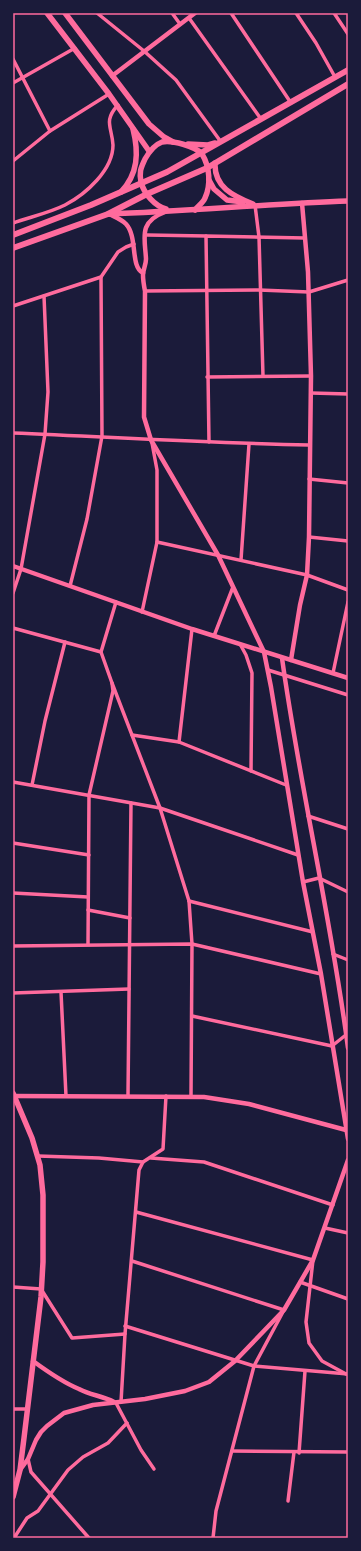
<svg xmlns="http://www.w3.org/2000/svg" width="361" height="1551" font-family="Helvetica,sans-serif">
	<rect width="100%" height="100%" fill="#1b1b3a"/>
	<g fill="none" stroke-linecap="round" stroke-linejoin="round">
		<g stroke="#ff6b9d" stroke-width="3.5">
			<polyline points="97,13 144,51 176,80 221,142"/>
			<polyline points="172,13 180,24"/>
			<polyline points="231,13 291,103"/>
			<polyline points="296,13 316,43 335,77"/>
			<polyline points="334,13 348,34"/>
			<polyline points="189,18 261,119"/>
			<polyline points="13,59 50,131"/>
			<polyline points="13,83 75,48"/>
			<polyline points="13,161 50,131 109,94"/>
			<polyline points="255,205 259,237 263,376"/>
			<path d="M 13,223 C 30,217 49,213 65,205 C 86,194 113,170 113,145 C 112,127 103,121 118,105"/>
			<polyline points="147,235 206,236"/>
			<polyline points="145,291 259,290 309,292 348,280"/>
			<polyline points="13,306 101,277 118,252 126,247 134,244"/>
			<polyline points="207,377 311,376"/>
			<polyline points="311,393 348,394"/>
			<path d="M 13,433 C 112,437 210,443 309,445"/>
			<polyline points="209,442 206,236 305,238"/>
			<polyline points="309,479 348,483"/>
			<polyline points="309,537 348,541"/>
			<polyline points="157,542 307,575 348,590"/>
			<polyline points="241,560 249,444"/>
			<polyline points="70,586 87,519 102,436 101,277"/>
			<polyline points="13,593 21,569 45,434 48,392 44,296"/>
			<polyline points="142,612 157,542 157,470 152,443"/>
			<polyline points="13,628 101,652 112,683 113,691 89,795 88,944"/>
			<polyline points="192,629 179,742 286,785"/>
			<polyline points="214,636 233,587"/>
			<polyline points="240,644 246,655 252,673 251,771"/>
			<polyline points="101,652 116,602"/>
			<polyline points="268,670 348,695"/>
			<polyline points="333,673 348,602"/>
			<polyline points="112,683 160,808 189,901 192,944 191,1096"/>
			<polyline points="132,735 179,742"/>
			<polyline points="13,782 160,808 298,855"/>
			<polyline points="32,785 45,721 65,642"/>
			<polyline points="308,816 348,829"/>
			<polyline points="13,843 89,855"/>
			<polyline points="303,882 319,878 348,892"/>
			<polyline points="13,893 88,897"/>
			<polyline points="189,901 313,932"/>
			<polyline points="88,910 130,918"/>
			<polyline points="13,946 192,944 321,974"/>
			<polyline points="333,954 348,960"/>
			<polyline points="61,992 66,1096"/>
			<polyline points="13,993 129,989"/>
			<polyline points="192,1016 332,1046 347,1034"/>
			<polyline points="128,1096 131,803"/>
			<polyline points="38,1156 99,1158 143,1162"/>
			<polyline points="151,1158 204,1162 333,1205"/>
			<polyline points="136,1212 313,1260 306,1322 309,1343 322,1361 346,1374"/>
			<polyline points="325,1228 348,1233"/>
			<polyline points="132,1261 284,1310 254,1366 216,1511 213,1538"/>
			<polyline points="300,1282 348,1299"/>
			<polyline points="13,1287 41,1289 72,1338 125,1334"/>
			<polyline points="125,1326 254,1366 348,1374"/>
			<polyline points="121,1402 125,1334 139,1170 143,1162 163,1149 166,1096"/>
			<polyline points="116,1403 141,1450 154,1469"/>
			<polyline points="13,1409 27,1409"/>
			<polyline points="232,1451 348,1452"/>
			<polyline points="299,1453 305,1371"/>
			<polyline points="28,1459 31,1472 89,1538"/>
			<polyline points="288,1501 294,1452"/>
			<polyline points="14,1538 27,1518 38,1511 68,1470 83,1457 108,1443 127,1423"/>
		</g>
		<g stroke="#ff6b9d" stroke-width="4.5">
			<polyline points="112,76 195,13"/>
			<path d="M 165,212 C 138,222 145,238 146,259 C 146,265 143,270 143,275 C 143,280 144,286 145,291 L 144,417 L 151,440 L 218,555 L 264,652 L 271,687 L 303,882 L 321,974 L 348,1139"/>
			<path d="M 109,214 C 115,217 121,219 126,224 C 138,237 130,267 143,273"/>
			<polyline points="13,566 192,629 348,678"/>
			<path d="M 282,658 C 300,788 331,917 348,1048"/>
			<polyline points="291,660 300,605 307,575 309,537 311,376 308,272 302,203"/>
			<polyline points="14,1096 204,1097 249,1104 346,1130"/>
			<path d="M 33,1361 C 48,1372 62,1382 79,1389 C 90,1395 103,1396 114,1402"/>
			<polyline points="20,1470 28,1459 36,1440 41,1432 47,1426 64,1413 93,1405 145,1399 185,1391 209,1382 235,1361 284,1310 313,1260 348,1160"/>
		</g>
		<g stroke="#ff6b9d" stroke-width="5.5">
			<polyline points="47,13 109,94 149,151"/>
			<polyline points="65,13 149,124 164,137 173,142"/>
			<polyline points="188,144 208,145 215,143"/>
			<path d="M 215,163 C 214,187 233,196 253,204"/>
			<polyline points="209,180 214,189 227,200 243,202"/>
			<path d="M 121,192 C 138,174 139,153 133,129"/>
			<path d="M 166,209 C 155,206 144,194 141,182 C 139,171 141,168 145,159 C 149,152 154,145 162,142 C 172,140 195,146 202,154 C 210,167 211,185 205,198 C 203,203 198,206 195,210"/>
			<path d="M 108,214 C 188,211 268,204 348,201"/>
			<polyline points="13,1093 32,1138 40,1165 43,1195 43,1262 41,1297 24,1438 20,1470 13,1497"/>
		</g>
		<g stroke="#ff6b9d" stroke-width="6">
			<polyline points="13,235 91,205 167,172 348,70"/>
			<polyline points="13,248 108,214 147,194 207,168 348,84"/>
		</g>
	</g>
	<rect width="361" height="1551" fill="none" stroke="#1b1b3a" stroke-width="28"/>
	<rect x="14" y="14" width="333" height="1523" fill="none" stroke="#ff6b9d" stroke-width="1.5"/>
</svg>
